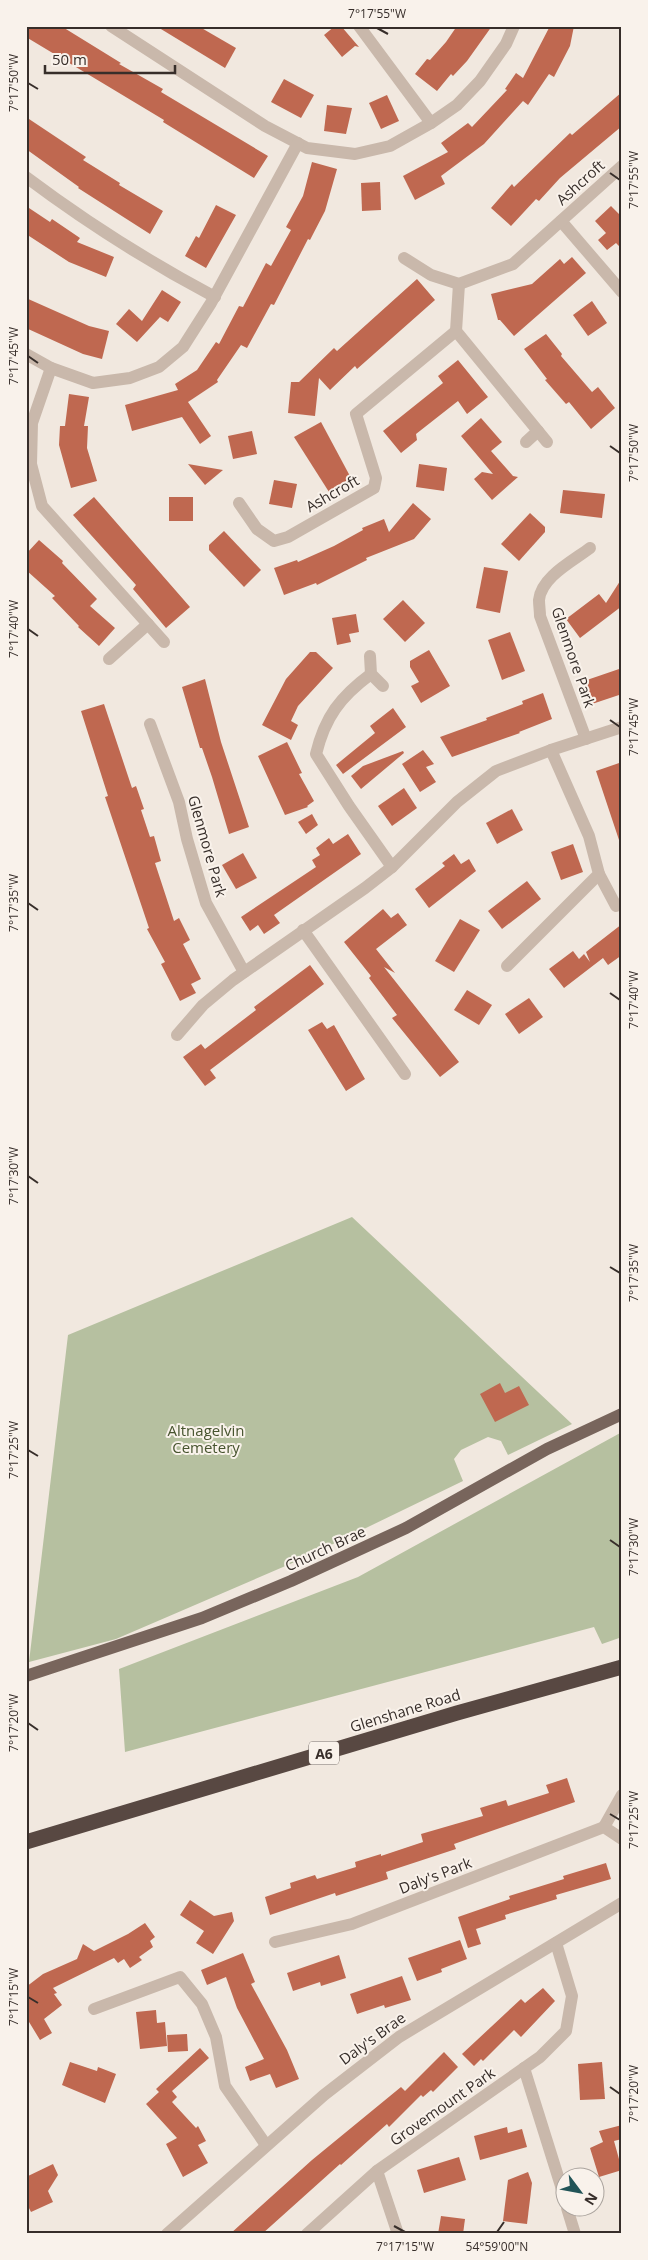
<svg xmlns="http://www.w3.org/2000/svg" width="648" height="2260" font-family="'Open Sans',sans-serif">
	<rect width="100%" height="100%" fill="#f1e8df"/>
	<g fill="#b6c0a0">
		<polygon points="352,1217 572,1424 508,1455 501,1441 488,1437 461,1450 454,1459 463,1481 304,1558 116,1639 29,1662 68,1335"/>
		<polygon points="622,1432 622,1637 602,1644 594,1627 125,1752 119,1669 358,1577"/>
	</g>
	<g fill="#bf6850">
		<polygon points="26,26 61,26 121,63 119,64 163,89 161,92 268,156 254,178 163,122 164,120 26,37"/>
		<polygon points="156,26 198,26 236,48 225,68"/>
		<polygon points="335,26 341,26 359,47 355,46 342,57 324,35"/>
		<polygon points="457,26 492,26 467,61 453,76 451,74 437,91 415,74 427,59 430,60 446,42"/>
		<polygon points="550,26 574,26 570,46 554,77 549,74 528,105 523,101 484,144 441,176 445,184 415,200 403,176 448,152 441,143 468,123 472,127 507,90 505,89 516,73 523,78"/>
		<polygon points="284,79 314,95 301,118 271,102"/>
		<polygon points="622,92 622,126 560,178 539,201 536,199 511,226 491,208 512,184 514,187 570,133 572,135"/>
		<polygon points="387,95 399,121 381,129 369,103"/>
		<polygon points="327,105 352,108 346,134 324,131"/>
		<polygon points="26,117 86,157 83,160 120,183 119,185 163,211 150,234 78,188 79,187 26,149"/>
		<polygon points="312,162 337,169 325,211 310,240 308,239 274,305 271,304 247,348 241,345 217,380 218,382 188,402 211,436 200,444 182,417 132,431 125,405 178,390 175,384 197,370 216,342 219,344 239,306 243,307 266,263 271,266 291,230 286,227 303,196"/>
		<polygon points="380,182 381,210 362,211 361,183"/>
		<polygon points="216,205 236,215 206,268 185,256 196,236 199,238"/>
		<polygon points="26,206 50,222 52,219 80,238 77,242 114,257 106,277 69,262 26,234"/>
		<polygon points="611,206 622,217 622,249 616,243 607,250 598,240 606,233 595,221"/>
		<polygon points="572,257 586,273 514,336 500,320 498,320 491,294 532,284 560,259 564,264"/>
		<polygon points="417,279 435,300 357,369 355,366 330,390 319,378 315,416 288,413 291,382 299,382 334,348 337,351"/>
		<polygon points="162,290 181,302 168,322 160,317 137,342 116,324 129,309 142,321"/>
		<polygon points="26,298 89,326 109,331 102,359 83,354 26,328"/>
		<polygon points="592,301 607,323 588,336 573,315"/>
		<polygon points="546,334 562,354 561,356 592,392 598,387 615,408 591,429 569,402 566,404 545,380 547,379 524,349"/>
		<polygon points="458,360 488,397 467,414 458,401 416,434 417,440 401,453 383,431 443,383 438,376"/>
		<polygon points="69,394 89,397 84,426 88,426 87,448 97,481 71,488 59,445 60,426 65,426"/>
		<polygon points="481,418 502,442 491,451 513,476 518,477 492,500 474,479 482,472 493,474 461,436"/>
		<polygon points="321,422 351,478 329,492 294,437"/>
		<polygon points="252,431 257,454 233,459 228,436"/>
		<polygon points="188,464 223,470 205,485"/>
		<polygon points="419,464 447,468 444,491 416,487"/>
		<polygon points="274,480 297,484 292,508 269,504"/>
		<polygon points="563,490 605,494 602,518 560,513"/>
		<polygon points="94,497 190,607 166,628 133,589 136,585 73,515"/>
		<rect x="169" y="497" width="24" height="24"/>
		<polygon points="413,503 431,519 414,539 366,558 367,560 317,585 316,583 284,595 274,568 297,560 298,562 334,546 363,530 362,528 384,519 389,532"/>
		<polygon points="530,513 545,527 545,532 519,561 501,544"/>
		<polygon points="224,531 261,570 244,587 209,550 209,545"/>
		<polygon points="39,540 63,561 62,563 97,599 90,606 115,628 99,646 78,627 79,626 52,598 55,596 26,570 26,554"/>
		<polygon points="484,567 508,571 500,613 476,608"/>
		<polygon points="622,578 622,606 580,638 566,619 599,594 606,603"/>
		<polygon points="403,600 425,623 405,642 383,619"/>
		<polygon points="356,614 359,632 349,634 351,642 337,645 332,618"/>
		<polygon points="510,632 525,671 502,680 488,640"/>
		<polygon points="429,650 450,686 421,703 411,686 419,682 410,667 410,661"/>
		<polygon points="310,652 316,652 333,668 298,706 291,721 298,725 291,740 262,725 286,679"/>
		<polygon points="622,668 622,694 592,704 584,681"/>
		<polygon points="205,679 221,742 249,827 229,834 212,777 202,748 200,748 182,687"/>
		<polygon points="543,693 552,719 519,732 520,733 452,757 440,737 487,720 486,718 523,704 522,701"/>
		<polygon points="104,704 132,788 136,786 144,809 141,810 150,837 154,836 161,861 155,863 174,921 179,918 190,940 183,944 201,979 191,984 196,993 180,1001 161,964 165,962 147,929 149,928 105,797 108,796 81,711"/>
		<polygon points="393,708 406,727 343,774 336,765 375,733 370,726"/>
		<polygon points="287,742 302,773 299,774 314,801 307,806 308,807 285,815 258,756"/>
		<polygon points="423,750 434,764 426,767 436,782 420,792 402,764"/>
		<polygon points="403,751 404,753 361,789 351,776 363,766"/>
		<polygon points="622,762 622,840 619,840 596,771"/>
		<polygon points="404,788 417,808 392,826 378,806"/>
		<polygon points="512,809 523,830 497,844 486,823"/>
		<polygon points="312,814 318,825 306,834 298,822"/>
		<polygon points="348,834 361,854 274,915 280,923 264,934 258,925 250,931 241,917 316,867 312,860 320,855 316,848 329,838 333,844"/>
		<polygon points="573,844 583,872 561,880 551,852"/>
		<polygon points="243,853 257,878 236,889 222,865"/>
		<polygon points="454,854 461,864 469,859 476,871 429,908 415,889 445,866 442,863"/>
		<polygon points="527,881 541,899 502,929 488,911"/>
		<polygon points="383,909 391,918 398,913 407,925 376,949 395,973 384,967 459,1062 440,1077 392,1018 397,1015 369,978 371,976 344,942"/>
		<polygon points="460,919 480,930 454,972 435,961"/>
		<polygon points="622,924 622,955 608,965 603,958 564,988 549,969 573,951 579,959 584,954 590,962 586,952"/>
		<polygon points="310,965 324,984 210,1070 216,1078 205,1086 183,1057 201,1044 205,1049 256,1010 254,1007"/>
		<polygon points="467,990 492,1005 479,1025 454,1010"/>
		<polygon points="529,998 543,1017 519,1034 505,1014"/>
		<polygon points="322,1022 327,1029 334,1025 365,1079 346,1091 308,1030"/>
		<polygon points="500,1383 505,1393 519,1386 529,1405 495,1422 480,1394"/>
		<polygon points="567,1778 575,1802 454,1844 456,1849 386,1872 388,1879 336,1896 335,1893 270,1915 265,1897 291,1888 290,1883 315,1875 317,1879 356,1867 355,1862 381,1854 381,1856 423,1842 421,1834 483,1816 480,1808 506,1800 508,1806 549,1793 546,1785"/>
		<polygon points="606,1863 611,1879 556,1895 557,1899 505,1915 506,1919 476,1929 481,1944 468,1948 458,1917 510,1899 509,1896 564,1879 563,1876"/>
		<polygon points="190,1900 214,1916 232,1912 234,1921 213,1954 196,1943 204,1931 180,1915"/>
		<polygon points="145,1923 155,1937 150,1941 153,1947 139,1957 142,1960 130,1968 124,1959 118,1963 114,1958 53,1988 57,1993 54,1994 62,2005 44,2019 52,2033 40,2040 26,2017 26,1987 43,1974 77,1959 83,1944 94,1951 128,1934"/>
		<polygon points="460,1940 467,1959 441,1969 442,1972 417,1981 408,1958"/>
		<polygon points="243,1953 255,1982 251,1984 287,2050 299,2079 276,2088 270,2074 250,2081 245,2067 264,2059 237,2008 226,1977 207,1985 201,1970"/>
		<polygon points="339,1955 346,1978 321,1986 320,1982 293,1991 287,1973"/>
		<polygon points="402,1976 411,2000 385,2008 384,2005 357,2014 350,1994"/>
		<polygon points="543,1988 555,2001 521,2037 514,2030 483,2061 481,2059 474,2066 462,2054 521,1999 525,2003"/>
		<polygon points="156,2010 157,2023 165,2022 167,2046 140,2049 136,2012"/>
		<polygon points="187,2034 188,2051 168,2052 167,2035"/>
		<polygon points="200,2048 209,2058 172,2091 177,2097 172,2102 196,2128 198,2126 206,2141 198,2145 208,2163 183,2177 166,2144 177,2138 146,2104 159,2092 156,2089"/>
		<polygon points="444,2052 458,2067 433,2092 431,2090 423,2097 421,2095 389,2127 387,2124 341,2165 340,2164 262,2234 230,2234 312,2160 401,2087 405,2091"/>
		<polygon points="70,2062 97,2071 98,2067 116,2074 105,2103 62,2085"/>
		<polygon points="602,2062 605,2099 580,2100 578,2064"/>
		<polygon points="622,2125 622,2139 614,2141 622,2170 599,2177 590,2148 603,2142 599,2131"/>
		<polygon points="507,2127 508,2133 522,2129 527,2147 480,2160 474,2136"/>
		<polygon points="459,2157 466,2180 424,2193 417,2170"/>
		<polygon points="53,2164 58,2175 48,2191 53,2202 31,2212 26,2202 26,2177"/>
		<polygon points="528,2172 532,2183 527,2224 503,2221 508,2180"/>
		<polygon points="441,2216 465,2219 463,2234 438,2234"/>
	</g>
	<g fill="none" stroke-linecap="round" stroke-linejoin="round">
		<g stroke="#c9b8ab" stroke-width="12">
			<polyline points="111,26 265,126 307,148 355,154 390,146 431,123 457,105 480,81 506,44 514,26"/>
			<polyline points="359,26 431,123"/>
			<path d="M 26,177 C 86,222 149,262 215,297"/>
			<polyline points="561,221 622,292"/>
			<polyline points="404,258 431,275 459,284 513,264 622,166"/>
			<polyline points="459,284 456,331 547,442"/>
			<polyline points="26,354 51,368 93,383 130,378 159,367 183,347 211,303 298,143"/>
			<polyline points="51,368 32,423 31,464 42,506 164,642"/>
			<polyline points="526,442 538,431"/>
			<polyline points="239,503 257,529 274,541 288,537 374,488 376,478 356,414 456,331"/>
			<polyline points="370,656 371,674 383,686"/>
			<polyline points="109,659 148,624"/>
			<path d="M 371,674 C 340,697 325,717 316,754 L 349,806 L 392,867"/>
			<polyline points="150,724 179,802 187,839 206,903 244,972"/>
			<path d="M 586,739 L 540,616 C 540,611 539,605 539,600 C 541,577 573,561 590,548"/>
			<polyline points="599,874 616,906"/>
			<polyline points="303,930 405,1074"/>
			<polyline points="507,966 599,874 589,836 551,750"/>
			<polyline points="177,1035 203,1005 233,980 365,888 392,867 457,802 496,771 551,750 622,727"/>
			<polyline points="604,1827 622,1795"/>
			<polyline points="275,1942 352,1924 604,1827 622,1839"/>
			<polyline points="94,2009 180,1977 202,2004 216,2037 225,2086 266,2145"/>
			<polyline points="524,2068 566,2202"/>
			<polyline points="377,2171 398,2234"/>
			<polyline points="567,2208 575,2234"/>
			<polyline points="167,2234 324,2095 399,2037 622,1903"/>
			<polyline points="307,2234 377,2171 540,2057 566,2031 572,1996 556,1943"/>
		</g>
		<polyline stroke="#78655c" stroke-width="12" points="26,1676 202,1618 291,1581 406,1528 547,1449 622,1414"/>
		<polyline stroke="#584842" stroke-width="15" points="26,1842 457,1713 622,1667"/>
	</g>
	<path fill="none" stroke="#372e2a" stroke-width="2" d="M 377,28 L 388,34M 28,83 L 38,89M 610,173 L 620,180M 28,356 L 38,363M 610,446 L 620,453M 28,629 L 38,636M 610,720 L 620,727M 28,903 L 38,910M 610,993 L 620,1000M 28,1176 L 38,1183M 610,1267 L 620,1273M 28,1450 L 38,1456M 610,1540 L 620,1547M 28,1723 L 38,1730M 610,1814 L 620,1820M 28,1997 L 38,2003M 610,2087 L 620,2094M 394,2226 L 405,2232M 497,2232 L 504,2222"/>
	<g text-anchor="middle" dominant-baseline="central" stroke-width="4" stroke-linejoin="round" paint-order="stroke">
		<rect fill="#f9f2eb" stroke="#716964" stroke-width="1" x="309" y="1741.5" width="30" height="23" rx="4"/>
		<g font-size="14" font-weight="bold" fill="#372e2a">
			<text x="324" y="1753">A6</text>
		</g>
		<g font-size="15" fill="#372e2a" stroke="#f9f2eb">
			<text transform="translate(580 182) rotate(-42)">Ashcroft</text>
			<text transform="translate(332 493) rotate(-30)">Ashcroft</text>
			<text transform="translate(574 657) rotate(71)">Glenmore Park</text>
			<text transform="translate(208 846) rotate(74)">Glenmore Park</text>
			<text transform="translate(325 1548) rotate(-25)">Church Brae</text>
			<text transform="translate(405 1710) rotate(-17)">Glenshane Road</text>
			<text transform="translate(435 1875) rotate(-21)">Daly's Park</text>
			<text transform="translate(372 2038) rotate(-36)">Daly's Brae</text>
			<text transform="translate(442 2106) rotate(-35)">Grovemount Park</text>
		</g>
		<g font-size="15" fill="#47542f" stroke="#f9f2eb">
			<text x="206" y="1430">Altnagelvin<tspan x="206" dy="17">Cemetery</tspan></text>
		</g>
	</g>
	<rect width="648" height="2260" fill="none" stroke="#f9f2eb" stroke-width="55"/>
	<g transform="translate(580 2192) rotate(122)"><circle r="24" fill="#f9f2eb" stroke="#aba49e"/>
	<path d="M0-4L9 19L0 12L-9 19Z" fill="#225457"/>
	<text y="-8" font-size="14" font-weight="bold" text-anchor="middle" fill="#372e2a">N</text>
	</g>
	<path d="M45 65v8h130v-8" fill="none" stroke="#372e2a" stroke-width="2.5"/>
	<text x="52" y="65" font-size="15" fill="#372e2a" stroke="#f9f2eb" stroke-width="4" paint-order="stroke">50 m</text>
	<rect x="28" y="28" width="592" height="2204" fill="none" stroke="#372e2a" stroke-width="2"/>
	<g font-size="12" text-anchor="middle" fill="#372e2a">
		<text x="377" y="18">7°17'55"W</text>
		<text transform="translate(14 83) rotate(-90)" y="4">7°17'50"W</text>
		<text transform="translate(634 180) rotate(-90)" y="4">7°17'55"W</text>
		<text transform="translate(14 356) rotate(-90)" y="4">7°17'45"W</text>
		<text transform="translate(634 453) rotate(-90)" y="4">7°17'50"W</text>
		<text transform="translate(14 629) rotate(-90)" y="4">7°17'40"W</text>
		<text transform="translate(634 727) rotate(-90)" y="4">7°17'45"W</text>
		<text transform="translate(14 903) rotate(-90)" y="4">7°17'35"W</text>
		<text transform="translate(634 1000) rotate(-90)" y="4">7°17'40"W</text>
		<text transform="translate(14 1176) rotate(-90)" y="4">7°17'30"W</text>
		<text transform="translate(634 1273) rotate(-90)" y="4">7°17'35"W</text>
		<text transform="translate(14 1450) rotate(-90)" y="4">7°17'25"W</text>
		<text transform="translate(634 1547) rotate(-90)" y="4">7°17'30"W</text>
		<text transform="translate(14 1723) rotate(-90)" y="4">7°17'20"W</text>
		<text transform="translate(634 1820) rotate(-90)" y="4">7°17'25"W</text>
		<text transform="translate(14 1997) rotate(-90)" y="4">7°17'15"W</text>
		<text transform="translate(634 2094) rotate(-90)" y="4">7°17'20"W</text>
		<text x="405" y="2251">7°17'15"W</text>
		<text x="497" y="2251">54°59'00"N</text>
	</g>
</svg>
